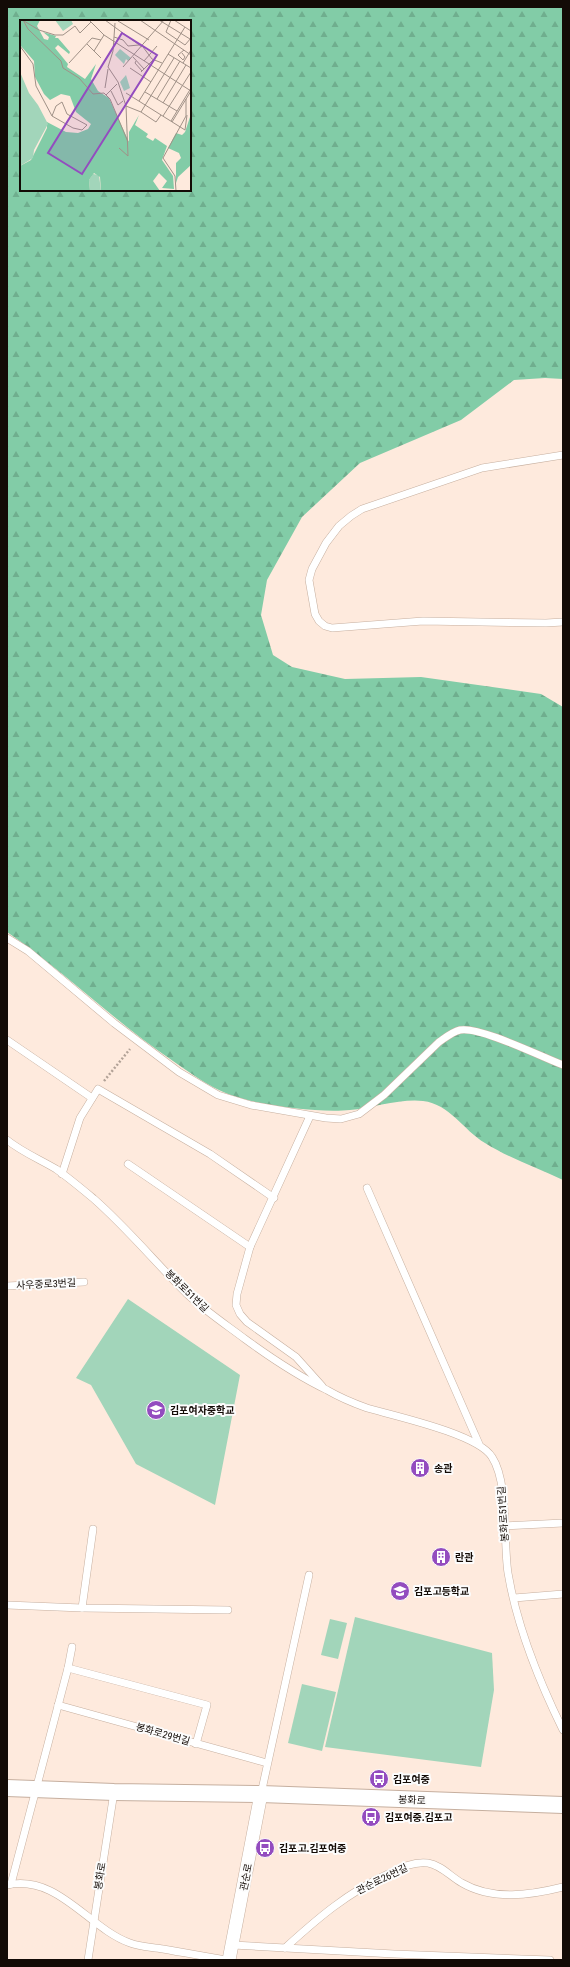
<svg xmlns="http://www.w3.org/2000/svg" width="570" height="1967" font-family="'Roboto Condensed','Noto Sans KR',sans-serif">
	<defs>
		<pattern id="forest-firs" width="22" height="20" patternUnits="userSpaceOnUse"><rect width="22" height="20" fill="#82cca7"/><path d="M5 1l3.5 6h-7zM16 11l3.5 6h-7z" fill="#6fae8e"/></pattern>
	</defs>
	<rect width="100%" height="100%" fill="#feeadd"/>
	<path fill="url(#forest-firs)" fill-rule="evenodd" d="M 7,7 L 563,7 L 563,379 L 545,378 L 514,380 L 461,420 L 360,463 L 302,517 L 267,580 L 261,615 L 273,655 L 292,667 L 345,679 L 421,677 L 541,694 L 563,707 L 563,1180 C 537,1168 509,1158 485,1143 C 463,1130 450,1104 423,1101 C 403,1098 371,1108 350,1110 C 320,1113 257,1106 228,1094 C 208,1086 190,1073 173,1061 C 115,1022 65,972 7,932 ZM 21,21 L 190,21 L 190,190 L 21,190 Z"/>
	<g fill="#a2d5ba">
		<polygon points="128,1299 240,1375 215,1505 136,1464 91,1385 76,1378"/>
		<polygon points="355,1617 492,1653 494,1690 481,1767 325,1747"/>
		<polygon points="330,1619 347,1623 338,1659 321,1655"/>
		<polygon points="302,1684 336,1692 322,1751 288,1743"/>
	</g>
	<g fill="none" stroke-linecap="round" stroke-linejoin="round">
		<g stroke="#c6af9f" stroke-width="8">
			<g id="service">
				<polyline points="563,455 482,468 362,509 351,516 339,526 326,543 312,569 309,580 315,614 319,621 325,626 332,628 423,621 546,623 563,622"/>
				<path d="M 7,938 L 28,951 L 114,1023 L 179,1072 L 218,1095 L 251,1105 L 326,1118 L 341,1119 L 359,1114 L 384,1095 L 439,1042 C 445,1038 452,1032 460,1030 C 479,1026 542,1057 563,1065"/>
				<polyline points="7,1040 92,1098"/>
				<polyline points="310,1116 250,1247 237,1294 236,1305 240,1314 247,1322 296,1357 322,1386"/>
				<path d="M 7,1140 C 22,1152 39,1159 56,1169 C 69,1178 82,1189 94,1199 C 127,1228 155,1262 186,1293 C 204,1310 225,1324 245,1339 C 271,1358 298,1376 327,1390 C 339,1397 353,1403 367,1408 C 395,1416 478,1434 492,1457 C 509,1483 503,1541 508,1573 C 517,1627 539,1681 563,1730"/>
				<polyline points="128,1164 250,1247"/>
				<polyline points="62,1174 80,1118 98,1089 210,1154 274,1198"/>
				<polyline points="367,1188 479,1444"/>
				<polyline points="7,1286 84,1282"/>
				<polyline points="504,1526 563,1523"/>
				<polyline points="514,1598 563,1594"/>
				<polyline points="7,1605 82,1608 228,1610"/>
				<polyline points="82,1608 93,1529"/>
				<polyline points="68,1668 207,1705 196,1744"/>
				<polyline points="58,1705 267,1763"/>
				<polyline points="261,1794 309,1575"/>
				<polyline points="11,1884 68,1668 72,1647"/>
				<path d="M 7,1885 C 58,1874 88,1928 130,1943 C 140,1947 152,1947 163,1949 C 184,1953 205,1956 226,1960"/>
				<polyline points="233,1945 394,1954 550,1960"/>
				<path d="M 285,1948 C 318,1918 347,1893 388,1874 C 400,1868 414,1861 428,1863 C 441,1865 451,1877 462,1883 C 493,1901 531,1895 563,1887"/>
				<polyline points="88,1960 114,1792"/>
			</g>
		</g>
		<g stroke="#c6af9f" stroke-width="14">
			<polyline id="minor" points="229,1960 261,1794"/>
		</g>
		<g stroke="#c6af9f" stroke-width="18">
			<polyline id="tertiary" points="7,1788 114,1792 261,1794 563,1805"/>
		</g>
		<polyline stroke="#b2a297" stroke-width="2.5" stroke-dasharray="2 2" stroke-linecap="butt" points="104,1081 130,1049"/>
		<use href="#service" stroke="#fff" stroke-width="7"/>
		<use href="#minor" stroke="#fff" stroke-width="13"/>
		<use href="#tertiary" stroke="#fff" stroke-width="16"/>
	</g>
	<defs>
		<g id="school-disc" transform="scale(1)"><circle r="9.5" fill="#934cbf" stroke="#fcfcfc"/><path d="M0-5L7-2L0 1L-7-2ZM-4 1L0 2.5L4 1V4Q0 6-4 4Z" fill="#fff"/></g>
		<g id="building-disc" transform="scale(1)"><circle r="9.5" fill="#934cbf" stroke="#fcfcfc"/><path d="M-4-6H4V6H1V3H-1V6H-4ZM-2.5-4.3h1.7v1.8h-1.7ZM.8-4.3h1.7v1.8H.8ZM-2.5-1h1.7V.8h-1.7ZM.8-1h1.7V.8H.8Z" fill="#fff"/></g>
		<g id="bus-disc" transform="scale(1)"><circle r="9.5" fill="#934cbf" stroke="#fcfcfc"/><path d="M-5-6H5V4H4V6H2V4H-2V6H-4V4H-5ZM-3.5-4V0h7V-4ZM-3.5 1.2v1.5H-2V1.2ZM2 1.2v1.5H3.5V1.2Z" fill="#fff"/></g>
	</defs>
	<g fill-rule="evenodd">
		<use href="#school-disc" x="156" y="1410"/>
		<use href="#building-disc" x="420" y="1468"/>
		<use href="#building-disc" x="441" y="1557"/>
		<use href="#school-disc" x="400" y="1591"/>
		<use href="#bus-disc" x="379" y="1779"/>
		<use href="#bus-disc" x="371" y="1817"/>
		<use href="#bus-disc" x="265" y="1848"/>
	</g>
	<g text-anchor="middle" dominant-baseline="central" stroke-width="4" stroke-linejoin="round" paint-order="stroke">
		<g font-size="10" fill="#130b06" stroke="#fcfcfc">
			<text transform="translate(46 1284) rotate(-3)">사우중로3번길</text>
			<text transform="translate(187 1291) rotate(44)">봉화로51번길</text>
			<text transform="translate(503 1514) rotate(-94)">봉화로51번길</text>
			<text transform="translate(163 1734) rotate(16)">봉화로29번길</text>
			<text transform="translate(412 1800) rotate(2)">봉화로</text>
			<text transform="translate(100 1876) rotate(-81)">봉화로</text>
			<text transform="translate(246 1877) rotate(-79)">관순로</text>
			<text transform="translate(382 1879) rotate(-26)">관순로26번길</text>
		</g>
		<g font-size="10" font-weight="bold" fill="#130b06" stroke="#fcfcfc" text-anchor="start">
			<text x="170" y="1410">김포여자중학교</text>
			<text x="434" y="1468">송관</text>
			<text x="455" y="1557">란관</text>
			<text x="414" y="1591">김포고등학교</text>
			<text x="393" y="1779">김포여중</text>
			<text x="385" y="1817">김포여중.김포고</text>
			<text x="279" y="1848">김포고.김포여중</text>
		</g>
	</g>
	<g transform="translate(20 20)">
		<rect width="171" height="171" fill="#feeadd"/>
		<path d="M 73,154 L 79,155 L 81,171 L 70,171 L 69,160 Z" fill="#a2d5ba"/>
		<path d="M 1,0 L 20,0 L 17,6 L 24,19 L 28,20 L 29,17 L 23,12 L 36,16 L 35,18 L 38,18 L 50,32 L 49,34 L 38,25 L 35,28 L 48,44 L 47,47 L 65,59 L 76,44 L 71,59 L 78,71 L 89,78 L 109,122 L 109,112 L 119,95 L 115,105 L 128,114 L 126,117 L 133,121 L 135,118 L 147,126 L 142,140 L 153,156 L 154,169 L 142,168 L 147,161 L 139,153 L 133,161 L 140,171 L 81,171 L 80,157 L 74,153 L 69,160 L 70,171 L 0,171 L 0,146 L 11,140 L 27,108 L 27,102 L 46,112 L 58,113 L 68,109 L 71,104 L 56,92 L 50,76 L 41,74 L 30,80 L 24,74 L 15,57 L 14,41 L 0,25 ZM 171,94 L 171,145 L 158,157 L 156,163 L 156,143 L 161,138 L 159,133 L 148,128 L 156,113 L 162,115 L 165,112 Z" fill="#82cca7"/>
		<path d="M 0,52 L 9,73 L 18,85 L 28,104 L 14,130 L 13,138 L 0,146 Z" fill="#a2d5ba"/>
		<path d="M 35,0 L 51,0 L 53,4 L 43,11 ZM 100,29 L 111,38 L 108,41 L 106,39 L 104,44 L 95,35 ZM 106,55 L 110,68 L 104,71 L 100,62 Z" fill="#a2d5ba"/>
		<path fill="none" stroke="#a09187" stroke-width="1" d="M 3,0 L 8,9 L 41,41 L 43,48 L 59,58 L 73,74 L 84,73 L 90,79 L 108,122M 69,0 L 84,15 L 171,71M 85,0 L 122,27M 120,0 L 171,35M 139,0 L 170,19M 151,0 L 146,12 L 165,25 L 171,18M 154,0 L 171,11M 4,1 L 19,10 L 35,15 L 43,15 L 55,6 L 60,13 L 71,2M 98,1 L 129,20M 95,3 L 93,31 L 88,47 L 98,62 L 106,86 L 108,136 L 99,128M 0,13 L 0,0M 94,17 L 103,20 L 108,26 L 119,25M 67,24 L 81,38M 0,26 L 13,44 L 16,66 L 32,96 L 53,108 L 62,110 L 67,105 L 47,94 L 42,82 L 36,86 L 32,96M 123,27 L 132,39 L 142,43M 74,31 L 84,15M 162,33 L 165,37 L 163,40 L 158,35 L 164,30M 148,34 L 171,48M 113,37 L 124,49M 116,41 L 115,43 L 122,51M 124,41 L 137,26M 49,43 L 72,18 L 81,20M 163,43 L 171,30M 103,47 L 144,0M 110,48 L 131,62M 121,52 L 133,40M 85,68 L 88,49M 91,71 L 98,85 L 103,81M 125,72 L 157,91M 106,73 L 165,110 L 167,95M 86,75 L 97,64M 137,79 L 160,41M 119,81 L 165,7M 143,83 L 166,45M 106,86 L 121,92M 141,95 L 136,102 L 121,92 L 154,38M 143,96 L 171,52M 151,101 L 171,68M 152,102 L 171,71M 156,171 L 155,156 L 143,138 L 166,96 L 166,79"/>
		<path fill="#934cbf" fill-opacity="0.15" stroke="#934cbf" stroke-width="2" d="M 102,13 L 137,35 L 62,154 L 28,133 Z"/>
		<rect width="171" height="171" fill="none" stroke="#130b06" stroke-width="2"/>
	</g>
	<rect width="570" height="1967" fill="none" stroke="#130b06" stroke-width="16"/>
</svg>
